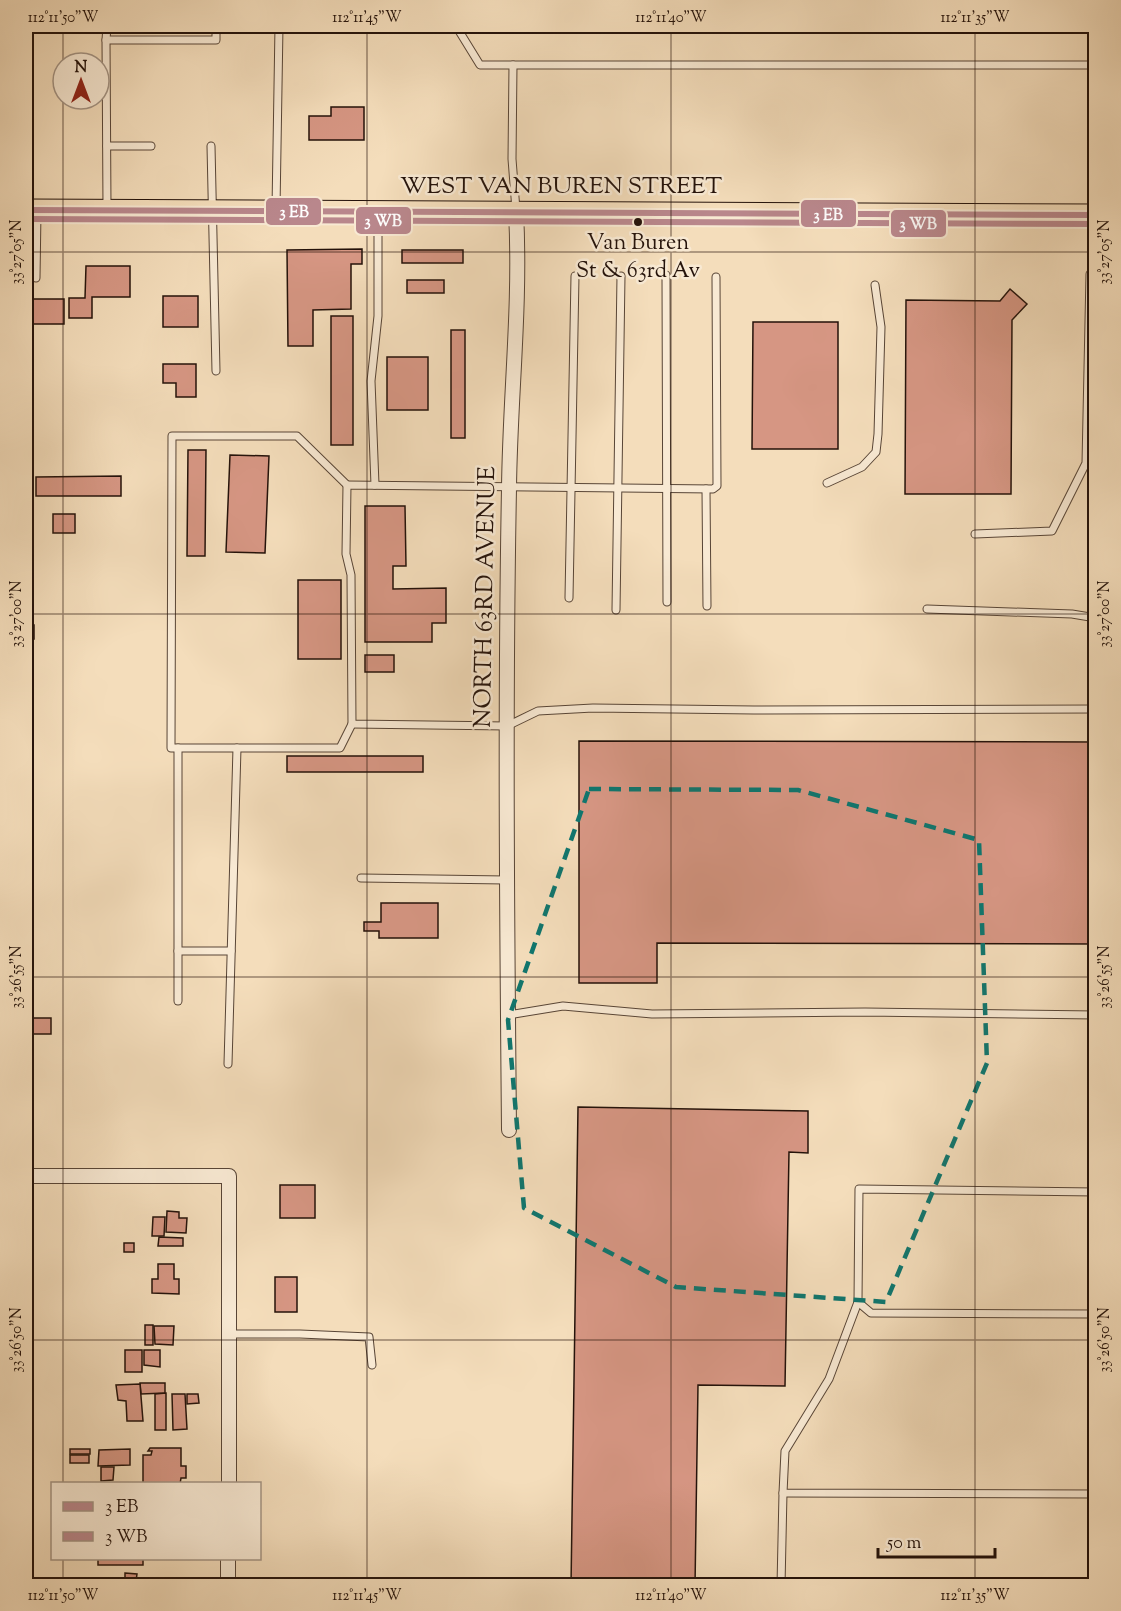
<svg xmlns="http://www.w3.org/2000/svg" width="1121" height="1611" font-family="'Sorts Mill Goudy',serif">
	<rect width="100%" height="100%" fill="#f4ddbb"/>
	<filter id="stains"><feTurbulence type="fractalNoise" baseFrequency=".00333" numOctaves="4"/><feColorMatrix values="0 0 0 0 .2 0 0 0 0 .09 0 0 0 0 .02 0 0 0 .5 -.17"/></filter>
	<radialGradient id="worn" r=".72"><stop offset=".6" stop-color="#630" stop-opacity="0"/><stop offset="1" stop-color="#630" stop-opacity=".3"/></radialGradient>
	<g fill="#d69683" stroke="#24120a" stroke-width="1.5">
		<polygon points="331,107 364,107 364,140 309,140 309,116 331,116"/>
		<polygon points="362,249 362,264 351,264 351,309 313,310 313,346 288,346 287,250"/>
		<rect x="402" y="250" width="61" height="13"/>
		<polygon points="86,266 130,266 130,297 92,297 92,318 69,318 69,298 85,298"/>
		<rect x="407" y="280" width="37" height="13"/>
		<polygon points="1010,289 1027,304 1012,320 1011,494 905,494 906,300 1000,301"/>
		<rect x="163" y="296" width="35" height="31"/>
		<rect x="26" y="299" width="38" height="25"/>
		<rect x="331" y="316" width="22" height="129"/>
		<polygon points="753,322 838,322 838,449 752,449"/>
		<rect x="451" y="330" width="14" height="108"/>
		<rect x="387" y="357" width="41" height="53"/>
		<polygon points="163,364 196,364 196,397 176,397 176,383 163,383"/>
		<polygon points="188,450 206,450 205,556 187,556"/>
		<polygon points="230,455 269,456 265,553 226,552"/>
		<polygon points="121,476 121,496 36,496 36,477"/>
		<polygon points="365,506 405,506 406,566 393,566 393,589 446,588 446,623 432,623 432,642 365,642"/>
		<rect x="53" y="514" width="22" height="19"/>
		<rect x="298" y="580" width="43" height="79"/>
		<rect x="26" y="625" width="8" height="14"/>
		<rect x="365" y="655" width="29" height="17"/>
		<polygon points="579,741 1096,742 1096,944 657,943 657,983 579,983"/>
		<rect x="287" y="756" width="136" height="16"/>
		<polygon points="381,903 438,903 438,938 379,938 379,931 364,931 364,922 381,922"/>
		<rect x="27" y="1018" width="24" height="16"/>
		<polygon points="578,1107 808,1111 808,1153 789,1152 785,1386 698,1385 695,1586 571,1586"/>
		<rect x="280" y="1185" width="35" height="33"/>
		<polygon points="167,1211 179,1212 179,1218 187,1218 186,1233 166,1232"/>
		<polygon points="153,1217 165,1217 164,1236 152,1236"/>
		<polygon points="159,1237 183,1238 183,1246 158,1246"/>
		<rect x="124" y="1243" width="10" height="9"/>
		<polygon points="158,1264 174,1264 174,1279 179,1279 179,1294 152,1293 152,1279 158,1279"/>
		<rect x="275" y="1277" width="22" height="35"/>
		<rect x="145" y="1325" width="8" height="20"/>
		<polygon points="154,1326 174,1326 173,1345 155,1344"/>
		<rect x="125" y="1350" width="17" height="22"/>
		<polygon points="144,1350 160,1350 160,1367 144,1365"/>
		<polygon points="140,1383 165,1383 165,1393 141,1394"/>
		<polygon points="140,1384 143,1421 127,1421 126,1401 118,1400 116,1385"/>
		<polygon points="166,1393 166,1430 155,1430 155,1394"/>
		<polygon points="172,1394 185,1394 187,1429 173,1430"/>
		<polygon points="187,1394 198,1394 199,1403 187,1404"/>
		<polygon points="150,1448 181,1448 181,1466 186,1466 186,1478 181,1478 180,1484 143,1484 143,1455 151,1455 152,1451 148,1451"/>
		<rect x="70" y="1449" width="20" height="5"/>
		<polygon points="130,1449 130,1465 98,1466 99,1450"/>
		<rect x="70" y="1455" width="19" height="8"/>
		<polygon points="101,1467 114,1467 113,1480 101,1481"/>
		<rect x="98" y="1558" width="45" height="7"/>
		<polygon points="125,1573 137,1574 136,1581 125,1581"/>
	</g>
	<g fill="none" stroke-linecap="round" stroke-linejoin="round">
		<g stroke="#584536" stroke-width="9">
			<g id="service">
				<polyline points="456,26 480,65 1096,65"/>
				<polyline points="106,40 107,26"/>
				<polyline points="513,65 512,159 516,210"/>
				<polyline points="107,146 151,146"/>
				<polyline points="211,146 216,371"/>
				<polyline points="107,208 106,40 216,40 216,26"/>
				<polyline points="276,208 279,26"/>
				<polyline points="666,275 667,602"/>
				<polyline points="716,277 717,486 713,489 347,485 346,554 351,575 352,724 507,726 538,711 593,708 754,710 1096,709"/>
				<polyline points="36,278 37,212"/>
				<polyline points="827,483 862,467 876,452 878,434 881,327 875,285"/>
				<polyline points="347,485 297,436 172,436 171,748 340,748 352,724"/>
				<polyline points="375,485 371,381 378,316 378,214"/>
				<polyline points="706,489 707,606"/>
				<polyline points="975,534 1052,531 1086,463 1090,274"/>
				<polyline points="569,598 575,276"/>
				<polyline points="927,609 1072,614 1096,618"/>
				<polyline points="616,610 621,276"/>
				<polyline points="178,748 178,1001"/>
				<polyline points="361,878 506,880"/>
				<polyline points="178,951 231,951"/>
				<polyline points="508,1015 563,1006 652,1014 865,1012 1096,1015"/>
				<polyline points="228,1064 237,748"/>
				<polyline points="1096,1192 859,1189 858,1302 871,1313 1096,1314"/>
				<polyline points="858,1302 829,1379 785,1451 783,1493 1096,1494"/>
				<polyline points="229,1334 300,1334 369,1337 372,1365"/>
				<polyline points="781,1586 783,1493"/>
			</g>
		</g>
		<g stroke="#584536" stroke-width="16">
			<g id="minor">
				<path d="M 509,1130 C 507,916 505,702 509,488 C 510,396 521,304 516,212"/>
				<polyline points="26,1176 229,1176 229,1484"/>
				<polyline points="228,1586 228,1558"/>
			</g>
		</g>
		<g stroke="#24120a" stroke-width="23">
			<polyline id="primary" points="26,210 1096,215"/>
		</g>
		<use href="#service" stroke="#f8e9d3" stroke-width="7"/>
		<use href="#minor" stroke="#f8e9d3" stroke-width="14"/>
		<use href="#primary" stroke="#f4ddbb" stroke-width="21"/>
		<g stroke="#f8e9d3" stroke-width="10">
			<polyline id="bus-1" points="26,210 1096,215"/>
		</g>
		<g stroke="#f8e9d3" stroke-width="10">
			<polyline id="bus-2" points="26,219 1096,224"/>
		</g>
		<use href="#bus-1" stroke="#b9878c" stroke-width="6"/>
		<use href="#bus-2" stroke="#b9878c" stroke-width="6"/>
	</g>
	<path fill="none" stroke="#0f766e" stroke-width="4.5" stroke-dasharray="12 8" stroke-linejoin="round" d="M 589,789 L 798,790 L 979,840 L 987,1063 L 886,1302 L 676,1287 L 524,1208 L 508,1020 Z"/>
	<path fill="none" stroke="#24120a" stroke-width="1.5" stroke-opacity="0.45" d="M 63,26 L 63,1484M 367,26 L 367,1586M 671,26 L 671,1586M 975,26 L 975,1586M 26,252 L 1096,252M 26,614 L 1096,614M 26,977 L 1096,977M 26,1340 L 1096,1340M 63,1558 L 63,1586"/>
	<circle fill="#24120a" stroke="#f8e9d3" stroke-width="2" cx="638" cy="222" r="5"/>
	<g text-anchor="middle" dominant-baseline="central" stroke-width="5" stroke-linejoin="round" paint-order="stroke">
		<g font-size="22" fill="#24120a" stroke="#f8e9d3">
			<text x="638" y="244">Van Buren<tspan x="638" dy="28">St &amp; 63rd Av</tspan></text>
		</g>
		<g font-size="24" fill="#24120a" stroke="#f8e9d3">
			<text x="561" y="187">WEST VAN BUREN STREET</text>
			<text transform="translate(486 597) rotate(-89)">NORTH 63RD AVENUE</text>
		</g>
	</g>
	<g stroke="#f8e9d3" stroke-width="2">
		<rect x="265" y="197" width="57" height="29" rx="6" fill="#b9878c"/>
		<rect x="800" y="199" width="57" height="29" rx="6" fill="#b9878c"/>
		<rect x="355" y="206" width="57" height="29" rx="6" fill="#b9878c"/>
		<rect x="890" y="209" width="57" height="29" rx="6" fill="#b9878c"/>
	</g>
	<g font-size="16" text-anchor="middle" font-weight="bold" fill="#fff">
		<text x="294" y="217">3 EB</text>
		<text x="828" y="220">3 EB</text>
		<text x="383" y="226">3 WB</text>
		<text x="918" y="229">3 WB</text>
	</g>
	<rect width="1121" height="1611" fill="none" stroke="#f4ddbb" stroke-width="66"/>
	<rect x="51" y="1482" width="210" height="78" fill="#f8e9d3" stroke="#a39383" stroke-width="1.5"/>
	<rect x="63" y="1502" width="30" height="9" fill="#b9878c" stroke="#a39383" stroke-width="1.5"/>
	<text x="105" y="1512" font-size="18" fill="#24120a">3 EB</text>
	<rect x="63" y="1532" width="30" height="9" fill="#b9878c" stroke="#a39383" stroke-width="1.5"/>
	<text x="105" y="1542" font-size="18" fill="#24120a">3 WB</text>
	<g transform="translate(81 81)"><circle r="28" fill="#f8e9d3" stroke="#a39383" stroke-width="1.5"/>
	<path d="M0-4.5L10 22L0 15L-10 22Z" fill="#8f2418"/>
	<text y="-9" font-size="16" font-weight="bold" text-anchor="middle" fill="#24120a">N</text>
	</g>
	<path d="M878 1548v9h117v-9" fill="none" stroke="#24120a" stroke-width="3"/>
	<text x="887" y="1548" font-size="18" fill="#24120a" stroke="#f8e9d3" stroke-width="4.5" paint-order="stroke">50 m</text>
	<rect x="33" y="33" width="1055" height="1545" fill="none" stroke="#24120a" stroke-width="2"/>
	<g font-size="15" text-anchor="middle" fill="#24120a">
		<text x="63" y="22">112°11'50"W</text>
		<text x="367" y="22">112°11'45"W</text>
		<text x="671" y="22">112°11'40"W</text>
		<text x="975" y="22">112°11'35"W</text>
		<text transform="translate(16 252) rotate(-90)" y="5">33°27'05"N</text>
		<text transform="translate(1104 252) rotate(-90)" y="5">33°27'05"N</text>
		<text transform="translate(16 614) rotate(-90)" y="5">33°27'00"N</text>
		<text transform="translate(1104 614) rotate(-90)" y="5">33°27'00"N</text>
		<text transform="translate(16 977) rotate(-90)" y="5">33°26'55"N</text>
		<text transform="translate(1104 977) rotate(-90)" y="5">33°26'55"N</text>
		<text transform="translate(16 1340) rotate(-90)" y="5">33°26'50"N</text>
		<text transform="translate(1104 1340) rotate(-90)" y="5">33°26'50"N</text>
		<text x="63" y="1600">112°11'50"W</text>
		<text x="367" y="1600">112°11'45"W</text>
		<text x="671" y="1600">112°11'40"W</text>
		<text x="975" y="1600">112°11'35"W</text>
	</g>
	<rect width="100%" height="100%" filter="url(#stains)"/>
	<rect width="100%" height="100%" fill="url(#worn)"/>
</svg>
